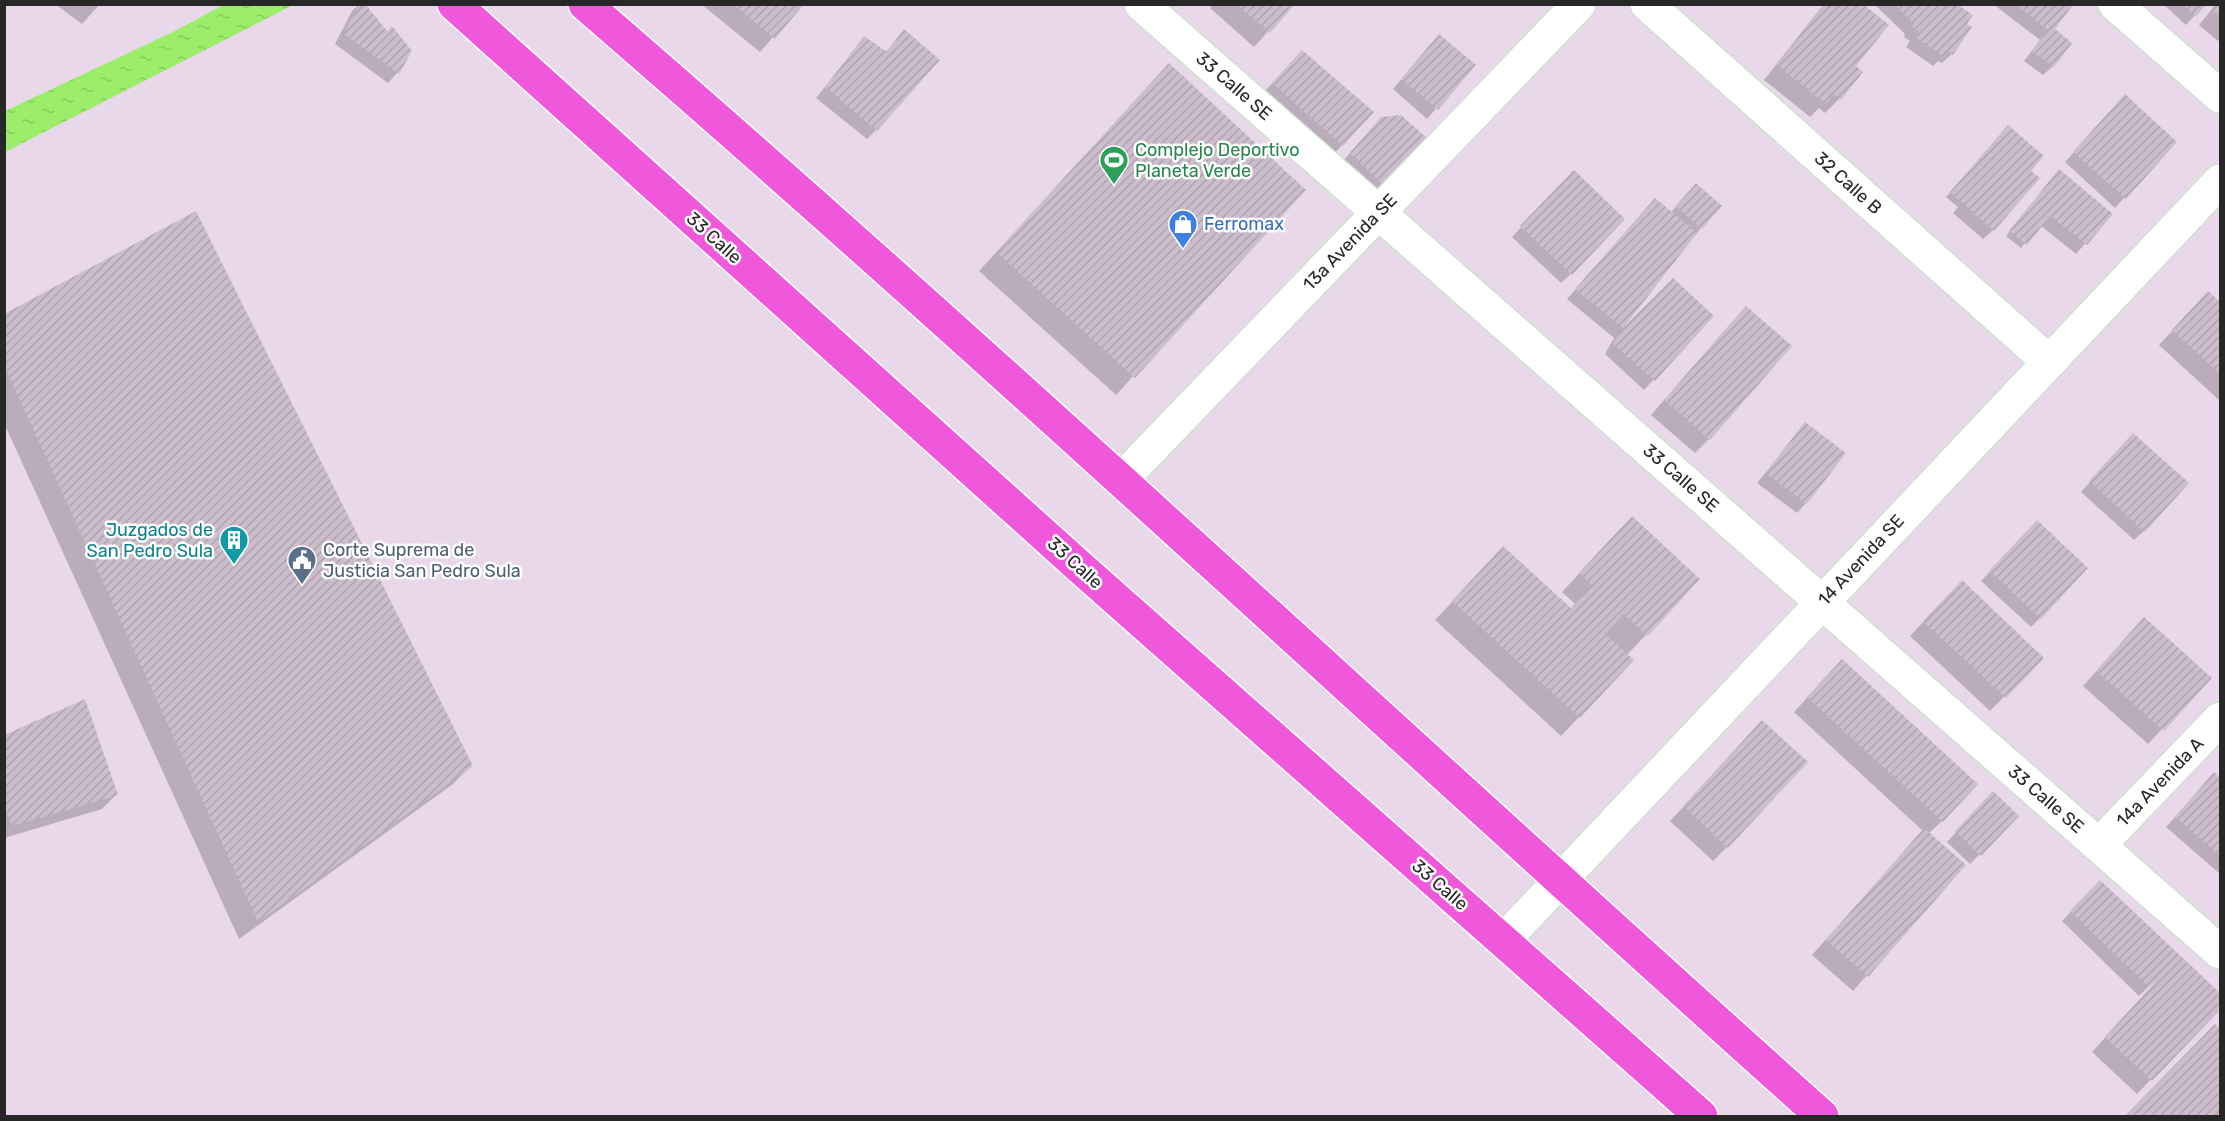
<svg xmlns="http://www.w3.org/2000/svg" width="2225" height="1121" font-family="Rubik,sans-serif">
	<defs>
		<pattern id="water-ripples" width="26" height="14" patternUnits="userSpaceOnUse" patternTransform="scale(1.5)"><rect width="26" height="14" fill="#9bed6a"/><path d="M2 4q2-2 4 0t4 0M15 11q2-2 4 0t4 0" fill="none" stroke="#86cb5c"/></pattern>
		<pattern id="building-hatch" width="6" height="6" patternUnits="userSpaceOnUse" patternTransform="scale(1.5)"><rect width="6" height="6" fill="#ccbdcc"/><path d="M-1 1l2-2M0 6l6-6M5 7l2-2" fill="none" stroke="#afa2af"/></pattern>
	</defs>
	<rect width="100%" height="100%" fill="#e9d8ea"/>
	<polygon fill="url(#water-ripples)" points="225,4 293,5 5,152 5,111 173,32"/>
	<g fill="#0003">
		<polygon points="55,4 100,4 82,24"/>
		<polygon points="359,4 363,4 386,33 391,28 410,52 397,73 388,83 335,44 352,11"/>
		<polygon points="701,4 802,4 760,52"/>
		<polygon points="1213,4 1293,4 1254,47 1210,8"/>
		<polygon points="1824,4 1861,4 1854,67 1839,99 1825,113 1819,108 1810,117 1764,80"/>
		<polygon points="1874,4 1955,4 1952,54 1942,63 1938,61 1933,66 1906,47 1910,41 1904,37 1905,34"/>
		<polygon points="1993,4 2067,4 2053,29 2053,66 2043,75 2024,61 2040,40"/>
		<polygon points="2163,4 2205,4 2186,25"/>
		<polygon points="2216,4 2220,4 2220,39 2218,41 2199,25"/>
		<polygon points="904,31 876,130 867,139 816,98 864,38 885,53"/>
		<polygon points="1430,45 1474,65 1427,119 1393,89"/>
		<polygon points="1293,61 1342,145 1333,155 1263,93"/>
		<polygon points="1151,84 1304,190 1116,395 979,271"/>
		<polygon points="2116,106 2175,142 2115,208 2065,162"/>
		<polygon points="1381,118 1409,181 1371,192 1341,163"/>
		<polygon points="1999,137 2029,171 1993,230 1983,239 1953,213 1958,207 1946,197"/>
		<polygon points="2059,171 2111,214 2076,254 2040,225 2021,248 2006,236"/>
		<polygon points="1564,181 1571,274 1561,283 1512,237"/>
		<polygon points="1692,190 1701,228 1622,327 1712,316 1644,390 1605,354 1614,338 1567,299 1655,200 1671,212"/>
		<polygon points="2208,293 2220,304 2220,401 2159,345"/>
		<polygon points="4,316 471,766 453,784 239,939 4,423"/>
		<polygon points="1732,322 1709,439 1695,453 1651,415"/>
		<polygon points="1805,424 1806,503 1797,513 1757,483"/>
		<polygon points="2124,444 2144,531 2134,540 2081,492"/>
		<polygon points="2028,531 2040,618 2031,627 1981,581"/>
		<polygon points="1613,537 1698,579 1627,655 1579,717 1561,736 1435,620 1503,548 1570,610 1575,604 1562,592"/>
		<polygon points="1948,596 2042,658 1990,711 1910,636"/>
		<polygon points="2130,633 2210,678 2148,744 2083,686"/>
		<polygon points="1828,675 1942,821 1928,834 1964,865 1853,991 1812,955 1923,831 1794,712"/>
		<polygon points="4,737 116,795 102,809 4,838"/>
		<polygon points="1748,737 1727,847 1713,861 1670,821"/>
		<polygon points="2214,774 2220,780 2220,874 2166,827"/>
		<polygon points="1993,793 2017,816 1970,864 1947,842"/>
		<polygon points="2100,882 2220,995 2220,1007 2137,1094 2092,1052 2155,983 2154,981 2139,996 2062,921"/>
		<polygon points="2215,1026 2220,1031 2220,1116 2126,1116"/>
	</g>
	<g fill="url(#building-hatch)">
		<polygon points="359,4 365,4 388,32 392,26 412,51 399,74 344,34"/>
		<polygon points="733,4 804,4 775,39"/>
		<polygon points="1236,4 1295,4 1270,33"/>
		<polygon points="1825,4 1863,4 1889,25 1856,66 1863,72 1841,100 1833,94 1826,104 1777,65"/>
		<polygon points="1894,4 1957,4 1973,15 1967,24 1972,27 1953,55 1948,51 1944,57 1915,37 1919,31 1912,27 1914,24"/>
		<polygon points="2015,4 2070,4 2072,6 2055,29 2072,43 2054,67 2032,51 2048,30"/>
		<polygon points="2183,4 2207,4 2196,16"/>
		<polygon points="2216,4 2220,4 2220,17 2212,10"/>
		<polygon points="904,29 940,60 877,131 825,87 864,36 887,52"/>
		<polygon points="1439,34 1476,65 1438,110 1401,79"/>
		<polygon points="1302,50 1374,112 1343,146 1272,83"/>
		<polygon points="1169,63 1306,190 1135,378 996,252"/>
		<polygon points="2125,94 2177,142 2126,199 2073,152"/>
		<polygon points="1401,115 1437,147 1410,182 1381,183 1350,153 1381,117"/>
		<polygon points="2008,125 2044,156 2031,171 2040,178 1994,231 1950,192"/>
		<polygon points="2059,169 2113,214 2087,245 2050,216 2027,245 2009,231"/>
		<polygon points="1574,170 1625,219 1572,275 1520,226"/>
		<polygon points="1696,183 1722,206 1702,229 1676,206"/>
		<polygon points="1655,198 1697,233 1624,327 1673,278 1714,316 1655,381 1613,344 1623,328 1575,289"/>
		<polygon points="196,211 473,766 258,922 4,365 4,314"/>
		<polygon points="2208,291 2220,302 2220,374 2172,330"/>
		<polygon points="1746,306 1792,346 1710,440 1664,400"/>
		<polygon points="1805,422 1846,453 1807,504 1765,473"/>
		<polygon points="2133,433 2189,483 2145,532 2089,481"/>
		<polygon points="1632,516 1700,579 1648,636 1623,614 1605,634 1634,660 1580,718 1452,601 1503,546 1571,608 1592,585 1579,573"/>
		<polygon points="2037,520 2088,568 2041,619 1989,571"/>
		<polygon points="1962,580 2044,658 2006,698 1923,621"/>
		<polygon points="2144,617 2212,678 2164,731 2096,671"/>
		<polygon points="1842,659 1978,784 1943,822 1807,697"/>
		<polygon points="85,699 118,795 12,826 4,805 4,735"/>
		<polygon points="1762,720 1808,762 1728,848 1683,806"/>
		<polygon points="2214,772 2220,778 2220,856 2175,817"/>
		<polygon points="1993,791 2019,816 1981,856 1955,831"/>
		<polygon points="1924,828 1966,865 1868,977 1826,940"/>
		<polygon points="2100,880 2220,993 2220,1010 2152,1081 2105,1037 2158,979 2149,987 2070,911"/>
		<polygon points="2215,1024 2220,1029 2220,1116 2125,1116"/>
	</g>
	<g fill="none" stroke-linecap="round" stroke-linejoin="round">
		<g stroke="#cee1d1" stroke-width="36">
			<g id="street">
				<polyline points="1141,4 2220,952"/>
				<polyline points="1647,4 2049,362"/>
				<polyline points="2115,4 2220,96"/>
				<polyline points="1122,479 1579,4"/>
				<polyline points="2099,845 2220,719"/>
				<polyline points="1503,941 2220,181"/>
			</g>
		</g>
		<g stroke="#fff" stroke-width="36">
			<g id="primary">
				<polyline points="454,4 1082,569 1701,1116"/>
				<path d="M 585,4 C 1005,367 1409,747 1822,1116"/>
			</g>
		</g>
		<use href="#street" stroke="#fff" stroke-width="33"/>
		<use href="#primary" stroke="#ef58db" stroke-width="33"/>
	</g>
	<defs>
		<g id="stadium-pin" transform="scale(1.5)"><path d="M0 17L-7.5 6A9.5 9.5 0 1 1 7.5 6Z" fill="#2e9e5b" stroke="#fff"/><path d="M0-5a6.5 5 0 1 0 0 10a6.5 5 0 1 0 0-10ZM-3.5-1.8h7v3.6h-7Z" fill="#fff"/></g>
		<g id="shop-pin" transform="scale(1.5)"><path d="M0 17L-7.5 6A9.5 9.5 0 1 1 7.5 6Z" fill="#3f7fe0" stroke="#fff"/><path d="M-5-2.5h2.3a2.7 3.5 0 0 1 5.4 0H5L5.5 6h-11ZM-1.5-2.5h3a1.5 2.3 0 0 0-3 0Z" fill="#fff"/></g>
		<g id="building-pin" transform="scale(1.5)"><path d="M0 17L-7.5 6A9.5 9.5 0 1 1 7.5 6Z" fill="#0f9aa8" stroke="#fff"/><path d="M-4-6H4V6H1V3H-1V6H-4ZM-2.5-4.3h1.7v1.8h-1.7ZM.8-4.3h1.7v1.8H.8ZM-2.5-1h1.7V.8h-1.7ZM.8-1h1.7V.8H.8Z" fill="#fff"/></g>
		<g id="civic-pin" transform="scale(1.5)"><path d="M0 17L-7.5 6A9.5 9.5 0 1 1 7.5 6Z" fill="#5c6f8a" stroke="#fff"/><path d="M-.6-6.5H3V-4.5H.6V-3L4-1V1h2V6H-6V1h2V-1L-.6-3ZM-1.2 2.5V6h2.4V2.5Z" fill="#fff"/></g>
	</defs>
	<g fill-rule="evenodd">
		<use href="#stadium-pin" x="1114" y="160"/>
		<use href="#shop-pin" x="1183" y="224"/>
		<use href="#building-pin" x="234" y="540"/>
		<use href="#civic-pin" x="302" y="560"/>
	</g>
	<g text-anchor="middle" dominant-baseline="central" stroke-width="5" stroke-linejoin="round" paint-order="stroke">
		<g font-size="18" fill="#272727" stroke="#fff">
			<text transform="translate(1234 86) rotate(41)">33 Calle SE</text>
			<text transform="translate(1848 183) rotate(42)">32 Calle B</text>
			<text transform="translate(714 238) rotate(42)">33 Calle</text>
			<text transform="translate(1350 242) rotate(-46)">13a Avenida SE</text>
			<text transform="translate(1681 478) rotate(41)">33 Calle SE</text>
			<text transform="translate(1861 560) rotate(-47)">14 Avenida SE</text>
			<text transform="translate(1075 563) rotate(42)">33 Calle</text>
			<text transform="translate(2160 782) rotate(-46)">14a Avenida A</text>
			<text transform="translate(2046 799) rotate(41)">33 Calle SE</text>
			<text transform="translate(1440 885) rotate(41)">33 Calle</text>
		</g>
		<g font-size="18" fill="#27864d" stroke="#fff" text-anchor="start">
			<text x="1135" y="150">Complejo Deportivo<tspan x="1135" dy="21">Planeta Verde</tspan></text>
		</g>
		<g font-size="18" fill="#366cbe" stroke="#fff" text-anchor="start">
			<text x="1204" y="224">Ferromax</text>
		</g>
		<g font-size="18" fill="#0d838f" stroke="#fff" text-anchor="end">
			<text x="213" y="530">Juzgados de<tspan x="213" dy="21">San Pedro Sula</tspan></text>
		</g>
		<g font-size="18" fill="#4e5e75" stroke="#fff" text-anchor="start">
			<text x="323" y="550">Corte Suprema de<tspan x="323" dy="21">Justicia San Pedro Sula</tspan></text>
		</g>
	</g>
	<rect width="2225" height="1121" fill="none" stroke="#272727" stroke-width="12"/>
</svg>
